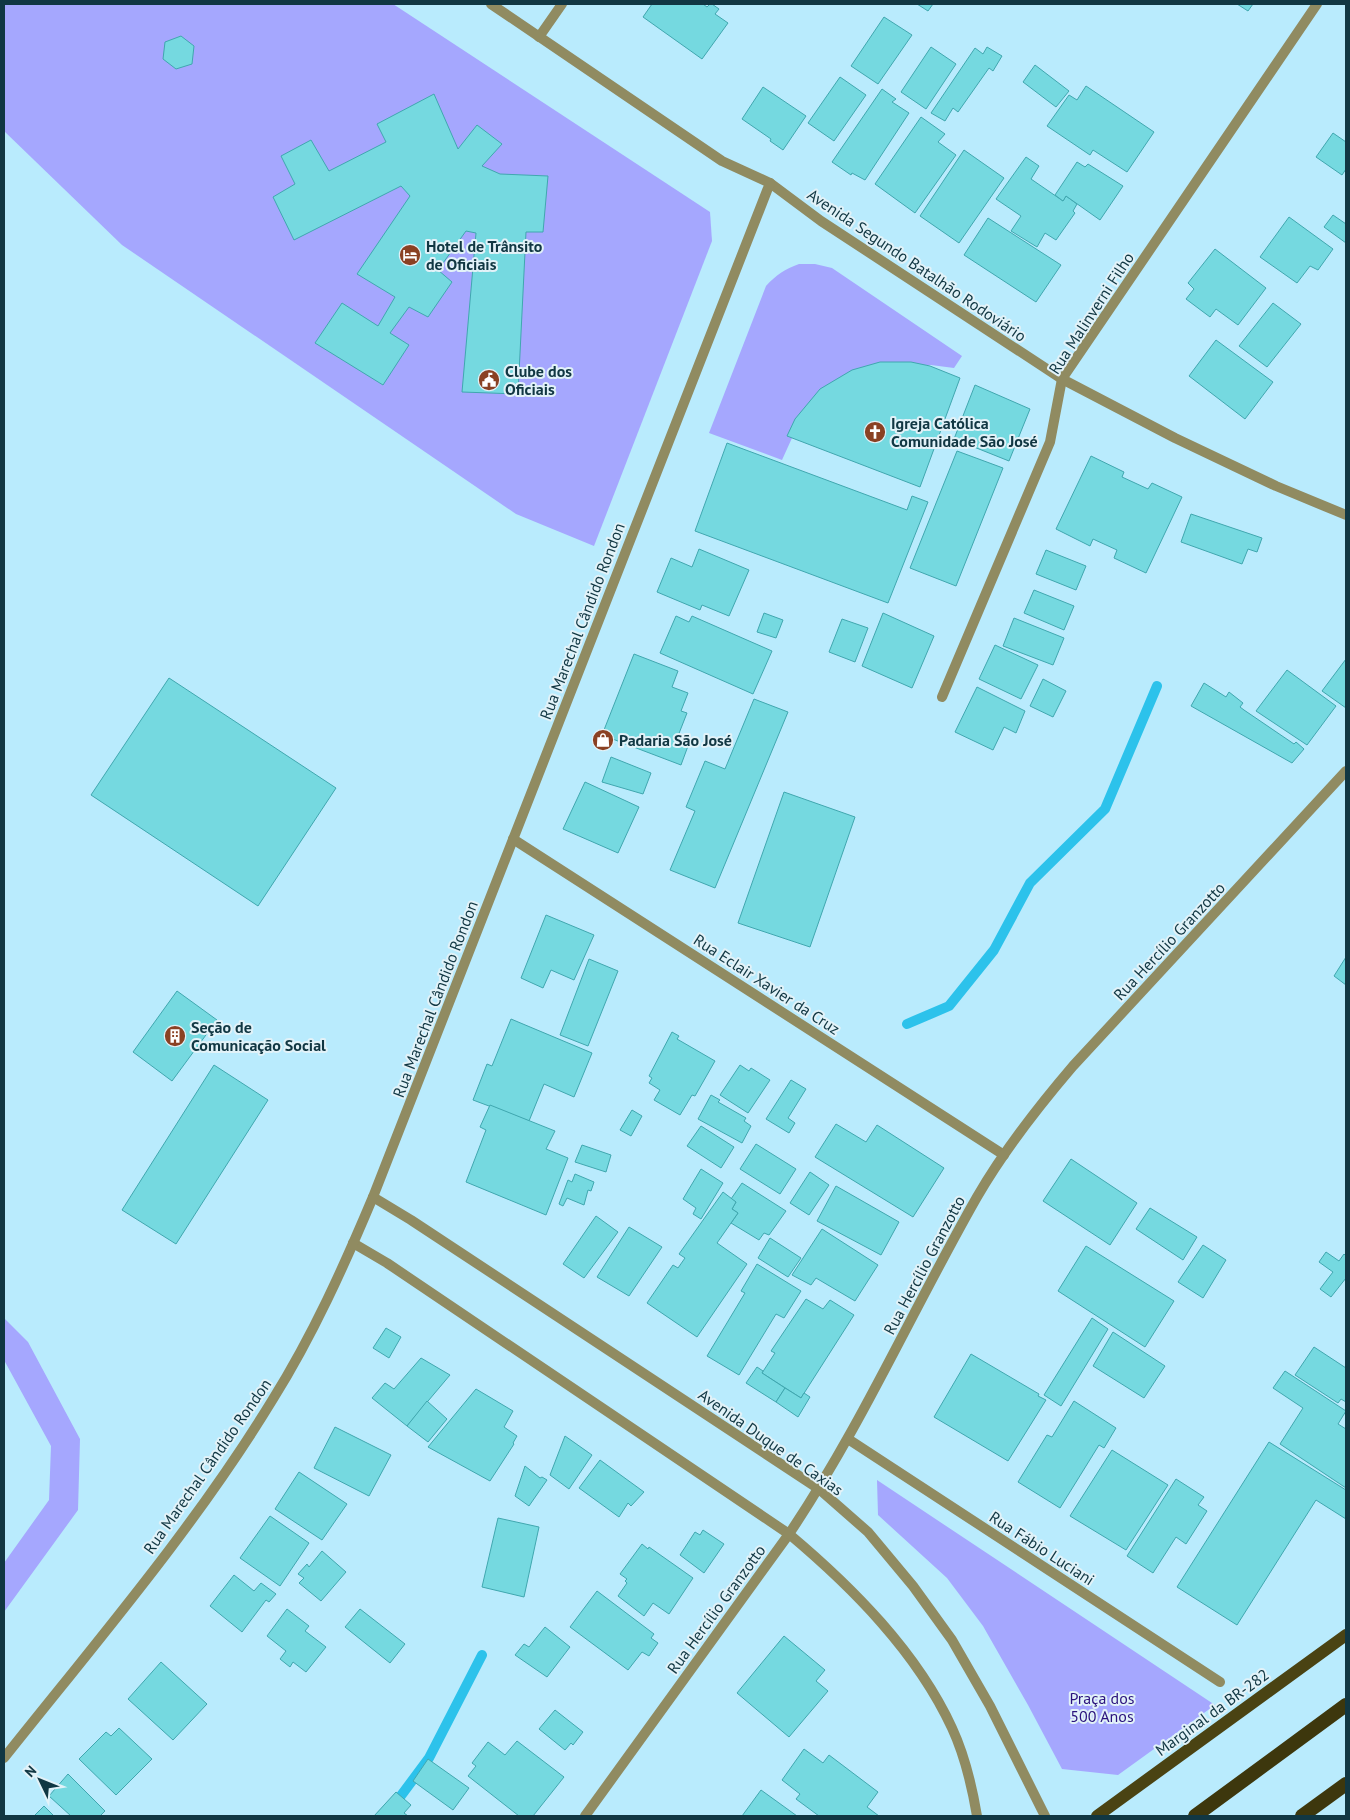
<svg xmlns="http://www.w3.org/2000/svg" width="1350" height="1820" font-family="'PT Sans',sans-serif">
	<rect width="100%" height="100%" fill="#b9ebfd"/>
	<g fill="#a5a7fe">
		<polygon points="4,4 393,4 710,212 712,241 594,546 516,514 122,245 4,131"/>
		<path d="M 799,264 L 815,264 L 832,268 L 962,356 L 954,368 L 931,365 L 907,365 L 806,419 L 792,438 L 782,460 L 709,433 L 766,286 C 776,275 785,269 799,264 Z"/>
		<polygon points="4,1318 28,1342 80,1439 78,1510 4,1612 4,1563 49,1500 51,1446 4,1360"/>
		<polygon points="877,1480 1215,1705 1118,1775 1062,1769 1028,1705 983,1626 947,1578 878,1515"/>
	</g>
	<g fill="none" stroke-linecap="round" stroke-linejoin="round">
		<g stroke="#2cc2eb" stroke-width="10">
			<polyline points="907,1024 949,1006 994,950 1030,883 1105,809 1157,686"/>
			<polyline points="381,1816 400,1797 429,1758 482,1655"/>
		</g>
	</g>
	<g fill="#75d9e0" stroke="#40a7af">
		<polygon points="652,4 703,4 707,7 710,4 712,4 719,9 715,14 728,23 702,59 643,17"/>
		<polygon points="917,4 933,4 928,11"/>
		<polygon points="1237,4 1253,4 1248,11"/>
		<polygon points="884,17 912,35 878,84 851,66"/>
		<polygon points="181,36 194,46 192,64 176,69 163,59 165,42"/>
		<polygon points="931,47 956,64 926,109 901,92"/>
		<polygon points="987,47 1002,56 993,71 989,68 958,112 953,108 945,121 931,113 975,48 983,54"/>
		<polygon points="1035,65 1069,91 1056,107 1023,82"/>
		<polygon points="840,77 866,95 834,141 808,123"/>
		<polygon points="1086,86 1154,132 1127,172 1093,150 1090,155 1047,126 1069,95 1077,100"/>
		<polygon points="763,87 806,116 783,150 770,141 771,139 742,119"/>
		<polygon points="882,89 896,99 892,102 909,113 865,180 852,173 851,175 832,162"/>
		<polygon points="434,94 458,149 477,125 502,144 482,166 500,174 548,176 543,232 526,232 518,394 462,392 476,233 466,231 438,270 452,282 428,317 409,307 390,333 409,345 383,385 315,343 342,303 378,326 395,297 357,274 410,196 401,186 294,240 273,197 295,184 281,156 311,140 329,171 386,142 377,124"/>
		<polygon points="921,117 945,134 938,142 956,155 915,213 875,184"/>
		<polygon points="1333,133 1346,142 1346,169 1342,175 1316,157"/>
		<polygon points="964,150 1004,178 959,243 920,216"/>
		<polygon points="1026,157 1039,166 1031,179 1063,201 1066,196 1077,204 1073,211 1075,213 1056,240 1045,233 1037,247 1011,231 1021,216 996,199"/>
		<polygon points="1077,162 1085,167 1088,164 1123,186 1100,220 1066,196 1063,201 1055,195"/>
		<polygon points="1333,215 1346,224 1346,243 1324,227"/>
		<polygon points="1289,217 1333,249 1318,270 1310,266 1297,283 1260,257"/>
		<polygon points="988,218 1061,265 1036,302 964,255"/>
		<polygon points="1215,249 1266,288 1238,325 1216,309 1210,317 1186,299 1194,289 1188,283"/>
		<polygon points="1273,303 1301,324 1267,367 1239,346"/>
		<polygon points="1216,340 1273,382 1245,419 1189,376"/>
		<polygon points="880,362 911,362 930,366 960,378 920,487 787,436 795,419 820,389 852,370"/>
		<polygon points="975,385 1030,409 1009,461 954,439"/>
		<polygon points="727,443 907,510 912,496 928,502 888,603 695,531"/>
		<polygon points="957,451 1003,468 956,586 910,568"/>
		<polygon points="1091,456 1124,472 1122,477 1148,489 1152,483 1182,497 1146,573 1114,558 1117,550 1093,539 1090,546 1056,529"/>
		<polygon points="1191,514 1262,538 1257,552 1248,549 1242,564 1181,542"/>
		<polygon points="699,549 749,570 729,616 702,605 700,610 657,592 671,558 692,567"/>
		<polygon points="1046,550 1086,566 1076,590 1036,574"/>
		<polygon points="1034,590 1074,606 1064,630 1024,613"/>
		<polygon points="764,613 783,620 776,638 757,632"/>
		<polygon points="883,613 934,636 912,688 862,666"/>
		<polygon points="676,616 689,622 692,616 772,651 753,694 660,653"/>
		<polygon points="1014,618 1064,638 1053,665 1003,646"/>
		<polygon points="842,619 868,628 855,662 829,652"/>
		<polygon points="995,645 1038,665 1021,699 979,679"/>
		<polygon points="634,654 678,671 672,687 688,693 681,711 687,713 676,741 688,746 681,765 602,735"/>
		<polygon points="1346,659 1346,708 1322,691"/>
		<polygon points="1287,670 1336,706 1307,745 1256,711"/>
		<polygon points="169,678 336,788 258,906 91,795"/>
		<polygon points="1043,679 1066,691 1053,717 1030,706"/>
		<polygon points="1204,683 1226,697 1229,692 1243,703 1240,707 1244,710 1294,744 1296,742 1304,749 1292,763 1191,706"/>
		<polygon points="977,687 1025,711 1016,733 1004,727 993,750 955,732"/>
		<polygon points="754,699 788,712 715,888 670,870 695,811 686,807 705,761 725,769"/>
		<polygon points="611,757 651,773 643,794 602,782"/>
		<polygon points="585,782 639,807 618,853 563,829"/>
		<polygon points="784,792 855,817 810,947 738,923"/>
		<polygon points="546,915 594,935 574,980 551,970 543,988 521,978"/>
		<polygon points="1346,957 1346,985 1334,976"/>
		<polygon points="589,959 618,971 588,1046 560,1035"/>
		<polygon points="177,991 217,1020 172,1081 133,1052"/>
		<polygon points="511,1019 592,1053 574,1097 544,1084 529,1121 473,1100 487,1064 492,1066"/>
		<polygon points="672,1032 679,1036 677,1039 715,1061 695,1096 692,1095 680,1115 654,1100 660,1090 649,1083 652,1078 649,1076"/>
		<polygon points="214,1065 268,1100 176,1244 122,1210"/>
		<polygon points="740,1065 749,1071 751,1068 770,1080 748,1113 720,1095"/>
		<polygon points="791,1080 806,1089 788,1118 795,1123 789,1133 766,1119"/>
		<polygon points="711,1095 720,1100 718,1102 746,1118 744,1121 751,1126 742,1143 698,1119"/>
		<polygon points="490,1105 555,1131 546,1149 568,1158 546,1215 466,1182 486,1130 480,1127"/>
		<polygon points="632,1110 642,1116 631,1136 620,1130"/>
		<polygon points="836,1124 866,1142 877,1125 944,1168 913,1217 815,1157"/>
		<polygon points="701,1126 734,1147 721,1168 687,1146"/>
		<polygon points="756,1144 796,1169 780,1194 740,1169"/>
		<polygon points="582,1145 611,1155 606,1172 575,1162"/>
		<polygon points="1071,1159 1137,1203 1110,1245 1043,1201"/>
		<polygon points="701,1169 723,1183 701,1219 693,1214 696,1208 683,1199"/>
		<polygon points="810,1172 829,1185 809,1215 790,1203"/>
		<polygon points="575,1174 594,1182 591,1191 588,1190 584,1205 567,1198 563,1206 559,1204 568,1180 572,1182"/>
		<polygon points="742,1183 786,1211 769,1235 764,1233 759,1240 731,1223 738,1213 732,1209 736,1202 731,1199"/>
		<polygon points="836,1186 899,1222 881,1255 817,1221"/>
		<polygon points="723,1192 736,1202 732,1209 738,1213 717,1243 747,1264 697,1337 647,1303 673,1265 678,1268 685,1258 679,1254"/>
		<polygon points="1150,1208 1197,1237 1183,1260 1136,1229"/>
		<polygon points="596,1216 618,1232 584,1278 563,1264"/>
		<polygon points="629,1227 662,1247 629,1296 597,1277"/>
		<polygon points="822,1229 878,1265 855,1301 816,1278 811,1285 792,1275"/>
		<polygon points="770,1238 801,1258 788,1277 758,1258"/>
		<polygon points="1203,1245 1226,1260 1203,1298 1178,1282"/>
		<polygon points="1086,1246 1174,1301 1145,1347 1058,1291"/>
		<polygon points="1326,1252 1339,1261 1344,1254 1346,1256 1346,1278 1331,1297 1320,1289 1333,1272 1319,1262"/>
		<polygon points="757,1264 801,1291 784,1318 776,1314 739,1375 707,1356 745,1293 741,1291"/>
		<polygon points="806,1299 823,1309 830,1300 854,1315 801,1398 762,1373 775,1353 771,1351"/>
		<polygon points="1092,1318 1108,1329 1061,1406 1044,1395"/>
		<polygon points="386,1328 401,1337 389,1358 373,1348"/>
		<polygon points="1113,1332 1165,1366 1144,1398 1093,1366"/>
		<polygon points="1314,1347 1346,1368 1346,1402 1341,1399 1338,1403 1295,1375"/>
		<polygon points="971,1354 1039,1394 1038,1396 1046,1400 1008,1461 934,1417"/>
		<polygon points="421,1358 450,1375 407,1426 372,1398 385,1383 394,1389"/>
		<polygon points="757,1367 763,1371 762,1373 785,1388 776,1402 746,1383"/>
		<polygon points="1285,1371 1346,1411 1338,1424 1346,1429 1346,1488 1280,1444 1303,1408 1273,1388"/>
		<polygon points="785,1388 801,1398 804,1393 810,1397 798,1417 776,1402"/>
		<polygon points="476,1389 513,1411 504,1427 517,1436 513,1443 514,1444 490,1481 428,1447"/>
		<polygon points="427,1401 447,1419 428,1442 407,1426"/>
		<polygon points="1074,1401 1116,1428 1104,1448 1099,1445 1060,1508 1018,1482 1047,1435 1052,1437"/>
		<polygon points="335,1427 391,1455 369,1496 314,1468"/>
		<polygon points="565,1436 592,1455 569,1489 550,1475"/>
		<polygon points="1269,1442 1346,1490 1346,1519 1316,1500 1237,1625 1177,1587"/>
		<polygon points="1112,1450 1168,1485 1126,1550 1070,1516"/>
		<polygon points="600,1460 644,1492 631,1506 628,1503 619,1517 579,1488"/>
		<polygon points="525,1466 540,1478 542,1477 547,1480 529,1506 515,1496"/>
		<polygon points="299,1472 347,1504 322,1540 275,1509"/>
		<polygon points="1176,1479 1204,1497 1198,1505 1207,1511 1186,1544 1176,1537 1153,1573 1127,1556"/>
		<polygon points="270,1516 309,1543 280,1586 240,1558"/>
		<polygon points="498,1518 539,1527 524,1597 482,1587"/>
		<polygon points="703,1530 724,1544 704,1573 680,1555 695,1532 700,1535"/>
		<polygon points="642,1544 648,1549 649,1547 693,1578 669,1614 653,1603 644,1616 618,1596 627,1583 625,1581 627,1579 620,1574"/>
		<polygon points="322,1551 346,1572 321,1601 299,1583 304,1578 298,1574 307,1564 309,1567"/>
		<polygon points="234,1575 254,1591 261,1583 276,1594 269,1602 266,1600 242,1632 210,1606"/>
		<polygon points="597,1591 654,1634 651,1638 658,1643 649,1656 642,1652 628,1670 570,1627"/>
		<polygon points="287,1609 309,1626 305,1631 326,1647 306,1672 293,1662 290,1667 280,1659 286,1651 267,1636"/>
		<polygon points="360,1609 405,1644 390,1663 345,1627"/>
		<polygon points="545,1627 570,1647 547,1677 515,1655 524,1644 529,1647"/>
		<polygon points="784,1636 825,1670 816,1681 828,1691 789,1737 737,1693"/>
		<polygon points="161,1662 207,1704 173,1740 128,1699"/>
		<polygon points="555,1710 583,1732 573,1745 571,1743 565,1750 539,1729"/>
		<polygon points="119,1728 152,1759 116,1795 79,1759 106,1732 111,1736"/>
		<polygon points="517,1741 564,1777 533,1816 519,1816 468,1776 476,1766 472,1763 488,1742 505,1755"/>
		<polygon points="804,1749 823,1763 829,1755 878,1792 867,1807 879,1816 819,1816 796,1799 800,1794 782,1780"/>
		<polygon points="428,1759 469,1788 453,1810 413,1781"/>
		<polygon points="68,1774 105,1811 100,1816 71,1816 49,1796"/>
		<polygon points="761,1790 797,1816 742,1816"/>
		<polygon points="396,1792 411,1805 404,1813 408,1816 374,1816"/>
		<polygon points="44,1806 54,1816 34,1816"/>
	</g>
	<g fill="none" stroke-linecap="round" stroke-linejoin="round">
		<g stroke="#908b61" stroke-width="10">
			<polyline points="539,37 562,4"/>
			<polyline points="942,697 1050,442 1062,379 1317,4"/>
			<polyline points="513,839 1004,1155"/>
			<polyline points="848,1439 1220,1682"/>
			<polyline points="585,1816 789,1534"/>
		</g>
		<g stroke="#908b61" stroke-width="10">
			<polyline points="491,4 722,161 770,183 821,221 1062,379 1175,438 1276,486 1346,515"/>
			<polyline points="373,1197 411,1220 819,1489 868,1532 913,1586 952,1640 990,1706 1045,1816"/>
			<path d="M 353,1243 L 387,1263 L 789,1534 C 852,1587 917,1652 952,1728 C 965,1756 972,1786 977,1816"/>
			<path d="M 789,1534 C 861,1427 913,1309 977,1197 C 1004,1150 1038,1107 1073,1066 L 1346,771"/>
			<path d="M 4,1758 C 97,1641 195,1527 273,1399 C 313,1335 344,1266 373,1197 L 770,183"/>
		</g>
		<polyline stroke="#4a4313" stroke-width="12" points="1097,1816 1346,1635"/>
		<g stroke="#3d370d" stroke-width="14">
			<polyline points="1195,1816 1346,1705"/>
			<polyline points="1302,1816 1346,1784"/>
		</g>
	</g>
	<defs>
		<g id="hotel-disc" transform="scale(1.125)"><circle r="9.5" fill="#8a4123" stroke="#e2f2f8"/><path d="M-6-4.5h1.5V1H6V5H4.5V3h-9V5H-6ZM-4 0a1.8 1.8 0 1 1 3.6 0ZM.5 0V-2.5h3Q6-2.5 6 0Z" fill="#fff"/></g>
		<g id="civic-disc" transform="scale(1.125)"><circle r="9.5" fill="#8a4123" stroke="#e2f2f8"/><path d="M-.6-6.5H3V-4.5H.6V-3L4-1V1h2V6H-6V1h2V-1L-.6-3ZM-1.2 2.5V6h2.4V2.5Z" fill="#fff"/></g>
		<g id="church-disc" transform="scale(1.125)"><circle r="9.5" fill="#8a4123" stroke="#e2f2f8"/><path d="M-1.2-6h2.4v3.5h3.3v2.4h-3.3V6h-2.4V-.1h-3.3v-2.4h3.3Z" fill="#fff"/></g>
		<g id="shop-disc" transform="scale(1.125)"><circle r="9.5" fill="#8a4123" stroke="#e2f2f8"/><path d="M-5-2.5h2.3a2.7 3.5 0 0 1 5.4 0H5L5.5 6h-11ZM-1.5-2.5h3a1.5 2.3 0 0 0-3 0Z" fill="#fff"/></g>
		<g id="building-disc" transform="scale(1.125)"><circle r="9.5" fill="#8a4123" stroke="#e2f2f8"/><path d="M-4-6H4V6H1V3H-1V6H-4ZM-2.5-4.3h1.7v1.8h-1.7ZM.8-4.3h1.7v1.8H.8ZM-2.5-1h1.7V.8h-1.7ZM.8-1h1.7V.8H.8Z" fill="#fff"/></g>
	</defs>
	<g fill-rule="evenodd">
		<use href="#hotel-disc" x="410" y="255"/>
		<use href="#civic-disc" x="489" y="380"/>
		<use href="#church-disc" x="875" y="432"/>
		<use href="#shop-disc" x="603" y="740"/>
		<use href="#building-disc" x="175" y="1036"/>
	</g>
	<g text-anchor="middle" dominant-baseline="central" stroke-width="4" stroke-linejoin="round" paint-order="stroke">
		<g font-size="16" font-weight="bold" fill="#113743" stroke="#e2f2f8" text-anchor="start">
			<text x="426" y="246">Hotel de Trânsito<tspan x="426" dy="18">de Oficiais</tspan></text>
			<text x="505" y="371">Clube dos<tspan x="505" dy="18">Oficiais</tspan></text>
			<text x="891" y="423">Igreja Católica<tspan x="891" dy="18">Comunidade São José</tspan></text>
			<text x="619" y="740">Padaria São José</text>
			<text x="191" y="1027">Seção de<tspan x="191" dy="18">Comunicação Social</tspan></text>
		</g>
		<g font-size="16" fill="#113743" stroke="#e2f2f8">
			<text transform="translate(917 265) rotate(34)">Avenida Segundo Batalhão Rodoviário</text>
			<text transform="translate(1091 313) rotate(-57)">Rua Malinverni Filho</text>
			<text transform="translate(582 621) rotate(-69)">Rua Marechal Cândido Rondon</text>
			<text transform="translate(1169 941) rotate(-47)">Rua Hercílio Granzotto</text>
			<text transform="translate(767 984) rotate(33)">Rua Eclair Xavier da Cruz</text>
			<text transform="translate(435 999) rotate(-69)">Rua Marechal Cândido Rondon</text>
			<text transform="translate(924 1265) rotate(-62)">Rua Hercílio Granzotto</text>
			<text transform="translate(771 1442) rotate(35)">Avenida Duque de Caxias</text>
			<text transform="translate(207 1466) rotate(-55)">Rua Marechal Cândido Rondon</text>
			<text transform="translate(1042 1548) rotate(33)">Rua Fábio Luciani</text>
			<text transform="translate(716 1609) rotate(-54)">Rua Hercílio Granzotto</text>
			<text transform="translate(1212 1712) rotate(-36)">Marginal da BR-282</text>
		</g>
		<g font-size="16" fill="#2b137d" stroke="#e2f2f8">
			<text x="1102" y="1698">Praça dos<tspan x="1102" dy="18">500 Anos</tspan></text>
		</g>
	</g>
	<rect width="1350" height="1820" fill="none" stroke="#113743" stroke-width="10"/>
	<g transform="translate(40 1780) rotate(313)" stroke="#e2f2f8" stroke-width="4" paint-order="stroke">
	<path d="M0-4L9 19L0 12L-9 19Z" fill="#113743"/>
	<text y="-8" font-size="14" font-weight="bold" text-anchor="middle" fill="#113743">N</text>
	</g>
</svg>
